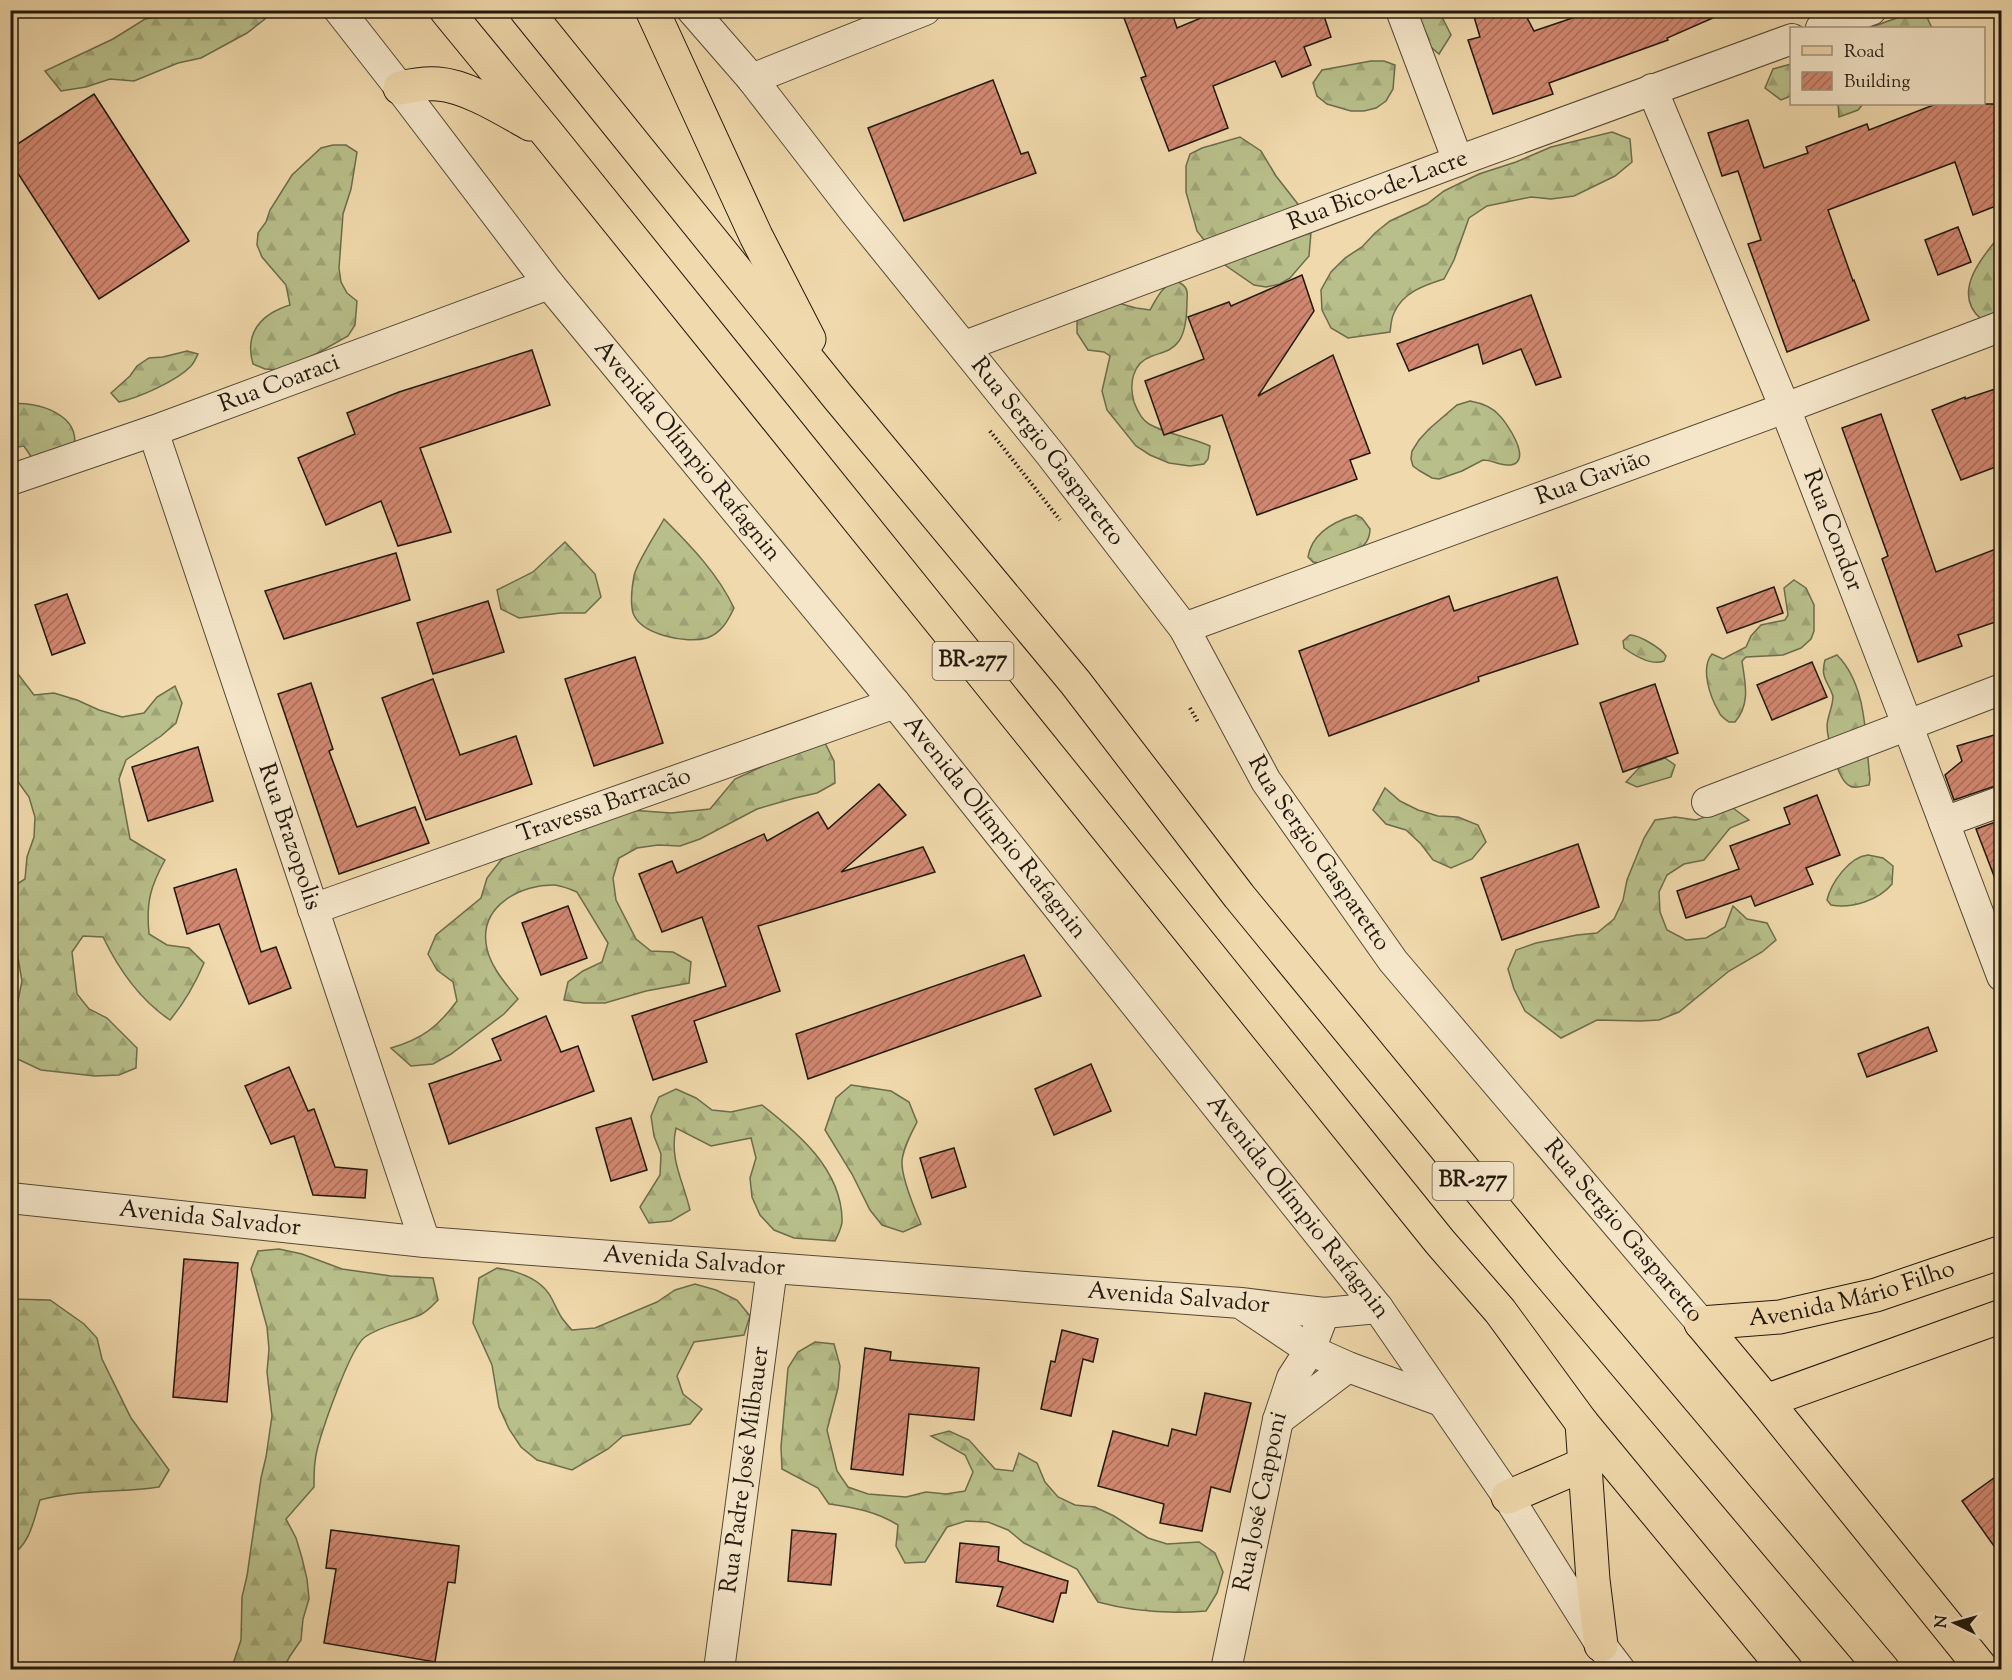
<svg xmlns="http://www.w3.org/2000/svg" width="2012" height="1680" font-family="'Sorts Mill Goudy',serif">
	<defs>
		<pattern id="forest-firs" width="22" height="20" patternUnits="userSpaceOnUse" patternTransform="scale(1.5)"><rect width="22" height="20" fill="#b8bf8a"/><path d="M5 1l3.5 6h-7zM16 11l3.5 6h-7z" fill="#9ea476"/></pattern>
		<pattern id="building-hatch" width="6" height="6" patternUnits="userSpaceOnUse" patternTransform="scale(1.5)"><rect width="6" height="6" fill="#d28871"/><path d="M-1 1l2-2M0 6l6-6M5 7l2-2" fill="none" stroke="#aa6e5b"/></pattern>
	</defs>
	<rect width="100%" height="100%" fill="#f0d9ac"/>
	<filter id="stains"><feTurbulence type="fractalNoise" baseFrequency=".00333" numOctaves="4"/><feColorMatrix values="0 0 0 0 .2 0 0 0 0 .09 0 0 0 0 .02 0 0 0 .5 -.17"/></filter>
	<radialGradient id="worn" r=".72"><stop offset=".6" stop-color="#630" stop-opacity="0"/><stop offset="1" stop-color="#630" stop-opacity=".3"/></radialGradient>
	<g fill="url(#forest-firs)" stroke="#6c6c4c" stroke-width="1.5">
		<polygon points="195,11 271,11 265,19 247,33 201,58 178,63 134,81 110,79 86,87 61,91 45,71 113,39 145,19"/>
		<polygon points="1401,11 1439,11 1451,35 1439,54 1424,41"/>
		<polygon points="1924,11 1932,28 1869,28 1905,15"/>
		<polygon points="1371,61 1384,61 1395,65 1393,89 1386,101 1376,108 1364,111 1351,111 1327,104 1317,96 1313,83 1322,70"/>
		<polygon points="1791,64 1791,96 1781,100 1765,88 1773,69"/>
		<polygon points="1838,104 1863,104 1858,110 1839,117"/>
		<path d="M 1612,132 L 1630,139 L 1632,162 L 1615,176 L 1574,196 L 1551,199 L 1531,197 L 1487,206 L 1469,218 L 1454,260 L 1444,279 C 1425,285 1403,292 1394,313 C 1391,319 1391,326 1390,332 L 1348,338 L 1331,328 L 1322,310 L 1321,290 L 1331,272 L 1345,258 L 1362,247 L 1375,233 L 1390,221 L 1427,204 L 1444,191 L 1479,174 L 1516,162 L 1551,147 Z"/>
		<polygon points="1240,137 1261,151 1276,176 1301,208 1311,232 1309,256 1290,278 1280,284 1266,287 1254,285 1222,263 1197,231 1186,192 1186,166 1190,154 1202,148"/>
		<path d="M 333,145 L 346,145 L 357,152 L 351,189 L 343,214 L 339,268 L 341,282 L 347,293 L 357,301 L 355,325 L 348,336 L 316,354 L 279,370 L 265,369 L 253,364 C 244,333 261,314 290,305 L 286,285 L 262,257 L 257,245 L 258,233 L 266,222 L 270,210 L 292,175 L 321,148 Z"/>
		<path d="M 2001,234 L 2001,330 C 1995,327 1986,324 1981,319 C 1950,292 1984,255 2001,234 Z"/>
		<path d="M 1178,282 C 1187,286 1188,291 1187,300 C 1187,312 1186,331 1179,341 C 1172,351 1163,352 1152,356 C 1132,363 1129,384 1134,402 C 1137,410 1142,420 1149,424 C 1168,435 1191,437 1210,446 L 1208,459 L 1204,464 L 1190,466 L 1169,463 L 1150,455 L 1136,446 L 1107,410 L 1102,391 L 1110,356 L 1104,352 L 1088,350 L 1077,333 L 1077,318 L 1118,303 L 1136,308 L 1150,310 C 1157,298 1163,283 1178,282 Z"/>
		<path d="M 187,351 L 198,354 C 196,358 194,363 191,366 C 177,381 138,398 119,402 L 111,393 L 130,376 L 137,366 L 149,358 L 163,357 Z"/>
		<path d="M 1470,401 C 1481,403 1492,407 1499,415 C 1507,423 1533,461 1511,465 C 1501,466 1492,460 1483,460 L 1462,471 L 1439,479 L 1432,478 L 1420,471 L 1413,466 L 1411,459 L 1412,451 L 1419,440 L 1429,429 L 1457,405 Z"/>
		<path d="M 10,404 C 37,401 81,414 74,448 L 34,461 L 24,446 L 11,448 Z"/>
		<path d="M 1356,515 L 1362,518 L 1370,529 C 1370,554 1339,557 1319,563 L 1313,562 L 1308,557 C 1312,533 1335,521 1356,515 Z"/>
		<path d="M 664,519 C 691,546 718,574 734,608 C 728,621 721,633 707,638 C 687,644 641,635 633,613 C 630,602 632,587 634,576 C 636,564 657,532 664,519 Z"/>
		<polygon points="565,542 595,574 601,597 585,613 561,613 519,618 501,609 497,590 533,572"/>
		<path d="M 1794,580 L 1806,588 L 1814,605 L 1814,631 L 1811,639 L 1801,648 L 1783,655 L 1746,657 L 1742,661 C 1745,683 1751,703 1735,722 L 1729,722 C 1725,719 1720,716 1719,712 C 1710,697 1700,668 1712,654 L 1723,659 L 1746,647 L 1751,636 L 1761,625 L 1785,620 L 1788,615 L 1784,588 Z"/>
		<path d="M 1630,635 C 1639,635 1661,648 1666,656 L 1664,661 C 1651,666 1635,656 1624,648 L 1623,641 Z"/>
		<path d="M 1837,655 C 1868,686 1865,739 1870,779 L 1869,785 C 1863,786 1855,789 1850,786 C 1838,781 1827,738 1827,725 C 1828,715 1833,706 1833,696 C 1828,681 1820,678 1825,660 Z"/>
		<path d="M 11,665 L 34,695 L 54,693 L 77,700 L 99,710 L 122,717 L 144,713 L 157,697 L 175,686 L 182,703 L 176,723 L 161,736 L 126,760 L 119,779 L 130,839 L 165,860 C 150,887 146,903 149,934 L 167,945 L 189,948 L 204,963 C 195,984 185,1002 170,1020 C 140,1000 119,970 103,937 L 83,936 L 72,952 L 77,994 L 89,1009 L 107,1018 L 137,1048 L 136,1068 L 119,1075 L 95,1076 L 41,1070 L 11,1056 L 11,1003 L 18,1001 L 22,981 L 18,958 L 11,953 L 11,888 L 25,879 L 27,857 L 34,837 L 35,817 L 29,797 L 11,772 Z"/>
		<path d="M 825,743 L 834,761 L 835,783 L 817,793 L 795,798 L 757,809 L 700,839 L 680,846 L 658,845 L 637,848 L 619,858 L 613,878 L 616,900 L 636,939 L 651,951 L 673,952 L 691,962 L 689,983 L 646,991 L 605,1003 L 584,1003 L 564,1000 L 568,982 L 583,971 L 602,962 L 608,943 L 577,892 C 570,889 562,886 555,885 C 522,884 481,905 486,943 C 488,964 505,983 518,999 L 504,1014 L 451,1054 L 433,1064 L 411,1066 L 391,1048 C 422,1039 438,1027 457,1001 L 453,982 L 437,970 L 428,954 L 436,935 L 481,898 L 487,878 L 501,860 L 535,835 L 630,810 L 671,813 L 710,809 L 735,779 L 789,754 Z"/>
		<polygon points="1665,758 1675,765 1671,777 1637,787 1626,782 1640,767"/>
		<polygon points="1385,788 1400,801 1418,810 1438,816 1458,817 1478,825 1486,842 1472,859 1451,868 1433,860 1421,844 1406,830 1386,824 1373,810"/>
		<polygon points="1733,808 1749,820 1730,828 1704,860 1684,864 1667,875 1659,892 1660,912 1667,930 1686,940 1706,938 1725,927 1733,906 1747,919 1767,923 1776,940 1762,952 1729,971 1679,1012 1659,1020 1640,1021 1597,1020 1561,1038 1525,1011 1514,989 1508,969 1516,950 1536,943 1577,935 1597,933 1614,919 1623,900 1627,880 1644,838 1655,820 1675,817 1696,820"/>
		<path d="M 1868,855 L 1883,858 L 1893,866 L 1892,884 C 1879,900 1852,909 1831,905 L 1827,900 C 1831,883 1849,857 1868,855 Z"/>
		<path d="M 851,1085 L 891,1091 L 909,1102 L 917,1122 C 911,1134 903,1148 902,1161 C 901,1176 915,1210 921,1224 L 903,1232 L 882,1225 L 870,1210 L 852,1174 L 825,1130 L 836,1098 Z"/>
		<path d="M 676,1089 L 696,1098 L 712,1110 L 731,1112 L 762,1105 C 798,1133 841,1169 842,1219 C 843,1226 838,1234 835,1241 L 794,1238 L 774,1230 L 760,1215 L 752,1197 L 750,1178 L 756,1158 L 751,1138 L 711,1146 L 676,1128 C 669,1159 683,1180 690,1210 L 671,1221 L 649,1223 L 640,1207 L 660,1175 L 661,1154 L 654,1136 L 651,1116 L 659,1097 Z"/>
		<path d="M 279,1249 L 302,1254 L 342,1269 L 391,1276 L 433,1278 L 438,1300 C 433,1305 427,1312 420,1315 C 402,1323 382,1325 365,1337 C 350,1348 324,1425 318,1446 C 314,1460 314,1473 314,1487 L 286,1519 L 296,1538 L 302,1558 L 307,1579 L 309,1599 L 303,1619 L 301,1640 L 290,1656 L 283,1669 L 229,1669 L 234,1661 L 241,1640 L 242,1597 L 247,1576 L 261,1478 L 266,1457 L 272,1416 L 267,1372 L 269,1349 L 267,1327 L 251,1269 L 258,1251 Z"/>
		<path d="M 497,1268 C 517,1271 542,1279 552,1299 C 560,1315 559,1316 572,1330 L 595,1328 L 657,1302 L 675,1290 L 695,1284 L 716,1290 L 737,1300 L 750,1316 L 744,1335 L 694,1342 L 677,1376 L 683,1394 L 702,1409 L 690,1424 L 623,1436 L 608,1449 L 572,1470 L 537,1460 L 521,1447 L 509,1429 L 499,1407 L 492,1365 L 473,1323 L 479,1278 Z"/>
		<path d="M 11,1299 L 50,1300 L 84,1324 L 97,1338 L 102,1359 L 131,1418 L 169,1470 L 159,1487 C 120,1493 78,1489 40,1500 C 34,1519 30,1545 11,1555 Z"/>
		<path d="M 815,1342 L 834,1344 L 840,1366 L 838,1388 L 827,1430 L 837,1471 L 848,1487 L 868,1494 L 906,1497 L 926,1492 L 946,1494 L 965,1491 L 973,1472 L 965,1455 L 931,1436 L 949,1431 L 969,1440 L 995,1469 L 1013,1471 L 1019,1453 L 1037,1463 L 1045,1482 L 1058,1497 L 1075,1505 L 1095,1507 L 1114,1516 L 1148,1538 L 1167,1544 L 1199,1542 L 1215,1553 L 1223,1572 L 1217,1593 L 1206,1611 C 1169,1614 1134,1612 1098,1602 L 1077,1569 L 1024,1543 L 1008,1530 L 988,1522 L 966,1521 L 947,1527 L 925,1562 L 905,1563 L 896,1546 L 898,1525 C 875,1511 855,1508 829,1504 L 818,1488 L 782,1469 L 781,1447 L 788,1368 L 798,1352 Z"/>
	</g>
	<g fill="url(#building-hatch)" stroke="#21190d" stroke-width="1.5">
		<polygon points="1121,10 1171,10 1177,28 1220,10 1322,10 1331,37 1304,47 1311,65 1282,77 1275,61 1213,86 1228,128 1169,151 1141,78 1146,76"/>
		<polygon points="1472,10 1523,10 1534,31 1596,10 1731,10 1667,38 1668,40 1549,83 1553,94 1493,114 1468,40 1480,37"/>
		<polygon points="993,80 1021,154 1028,152 1036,173 904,221 868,128"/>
		<polygon points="94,94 189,241 99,299 10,161 10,149"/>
		<polygon points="1936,104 2001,104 2001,204 1973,215 1955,162 1828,210 1853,281 1854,280 1869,320 1787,352 1748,244 1761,240 1738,171 1722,176 1708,133 1748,120 1764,168 1808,153 1806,147 1867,124 1869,130"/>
		<polygon points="1958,227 1971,262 1938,275 1925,240"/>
		<polygon points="1302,275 1314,311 1258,396 1333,355 1370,453 1350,460 1357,479 1257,515 1222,415 1164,435 1145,381 1204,359 1188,317 1229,302 1231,306"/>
		<polygon points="1531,295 1561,377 1536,385 1521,349 1483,364 1478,344 1409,371 1397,344"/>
		<polygon points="532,350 550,405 420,448 451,532 398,546 381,501 326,525 298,458 355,434 347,413 399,392"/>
		<polygon points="2001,387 2001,465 1961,480 1932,410 1965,397 1965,399"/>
		<polygon points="1881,414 1936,572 2001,547 2001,620 1958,635 1962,646 1918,662 1882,559 1888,556 1842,428"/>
		<polygon points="396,553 410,600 284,639 265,591"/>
		<polygon points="1557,577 1578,644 1478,677 1479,681 1329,736 1299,651 1449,596 1454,611"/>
		<polygon points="1774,587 1783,613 1727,633 1717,608"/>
		<polygon points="67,594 85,643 52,655 35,605"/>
		<polygon points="488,601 504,652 433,674 417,623"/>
		<polygon points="635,657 663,743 594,766 565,679"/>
		<polygon points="1812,662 1827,697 1772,720 1757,685"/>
		<polygon points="433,679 460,755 516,736 532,784 426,820 382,698"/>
		<polygon points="311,683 333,749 329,751 357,827 415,807 429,843 339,874 278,694"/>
		<polygon points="1655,684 1678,753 1623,772 1600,703"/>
		<polygon points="2001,733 2001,784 1954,800 1945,775 1962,761 1957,746"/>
		<polygon points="198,747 213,801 148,821 132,767"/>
		<polygon points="879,784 906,815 841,872 923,847 935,872 758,926 780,991 694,1021 707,1062 653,1080 632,1016 726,986 702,917 662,932 639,874 672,861 677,873 764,834 767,841 818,812 828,829"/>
		<polygon points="1817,795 1840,855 1806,868 1813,884 1755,906 1751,896 1686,918 1677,891 1739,869 1730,846 1790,824 1784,808"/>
		<polygon points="2001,820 2001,889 1999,889 1976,829"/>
		<polygon points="1578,844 1599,907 1502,940 1481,878"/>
		<polygon points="236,869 261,952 276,947 291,988 249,1004 219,924 187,934 174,888"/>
		<polygon points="568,906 587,958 541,975 522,923"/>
		<polygon points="1024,955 1041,996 808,1079 796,1034"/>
		<polygon points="546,1016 561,1052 578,1046 594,1091 449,1144 429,1084 501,1060 492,1039"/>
		<polygon points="1928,1027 1937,1051 1867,1077 1858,1054"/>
		<polygon points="1091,1064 1111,1111 1054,1135 1035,1089"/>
		<polygon points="289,1067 308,1111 314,1109 335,1167 367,1170 365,1198 313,1195 294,1136 271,1144 245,1086"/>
		<polygon points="631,1118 647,1170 611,1181 596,1128"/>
		<polygon points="954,1148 966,1187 932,1198 920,1158"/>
		<polygon points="184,1259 238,1263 227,1402 173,1397"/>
		<polygon points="1062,1330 1098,1339 1093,1362 1083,1359 1071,1416 1041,1409 1051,1361 1055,1362"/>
		<polygon points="865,1348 891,1352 890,1360 979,1368 974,1420 909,1414 903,1475 851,1469"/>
		<polygon points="1205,1393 1251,1403 1230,1492 1211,1487 1202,1531 1160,1523 1164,1504 1098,1486 1113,1431 1168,1446 1172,1429 1196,1435"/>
		<polygon points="2001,1473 2001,1556 1962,1501"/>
		<polygon points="331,1530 459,1546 455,1583 448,1582 435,1662 324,1643 336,1569 326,1568"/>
		<polygon points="792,1530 836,1534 831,1585 788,1581"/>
		<polygon points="960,1543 999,1547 998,1561 1068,1581 1066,1593 1061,1593 1053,1622 997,1606 1003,1587 956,1582"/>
	</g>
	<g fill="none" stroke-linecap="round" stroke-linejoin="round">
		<g stroke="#554935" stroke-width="32">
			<g id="minor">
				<path id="s1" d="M 339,10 L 400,88 L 549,284 L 895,703 L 1378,1308 L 1508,1497 L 1601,1645 L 1620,1670"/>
				<path id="s2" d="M 692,10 L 752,79 L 854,211 L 1051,455 L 1184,628 L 1266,781 L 1393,961 L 1701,1323"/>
				<polyline points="1401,10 1458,161"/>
				<polyline points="1821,28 1871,10"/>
				<polyline points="752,79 925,10"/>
				<path id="s3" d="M 1652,89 L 1785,408 L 1907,724 L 2002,976"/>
				<path id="s4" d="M 965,346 L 1458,161 L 1792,39"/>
				<path id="s5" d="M 153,431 L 425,1242"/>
				<path id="s6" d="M 10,480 L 153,431 L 549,284"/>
				<path id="s7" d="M 1184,628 L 1785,408 L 2002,326"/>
				<polyline points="1707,802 2002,689"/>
				<polyline points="1944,822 2002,801"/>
				<path id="s8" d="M 313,909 L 895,703"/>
				<path id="s9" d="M 10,1198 L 425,1242 L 1241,1303 L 1324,1313 L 1378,1308"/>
				<polyline points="1246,1307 1310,1350 1348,1367 1441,1401"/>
				<polyline points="1278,1420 1348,1367"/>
				<path id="s10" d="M 719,1670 L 772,1268"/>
				<path id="s11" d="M 1226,1670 L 1278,1420 L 1292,1378 L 1310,1350 L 1324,1313"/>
			</g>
		</g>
		<g stroke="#21190d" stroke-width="35">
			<g id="major">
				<polyline points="1701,1323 1766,1401 1983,1670"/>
				<path id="s12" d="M 1701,1323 L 1780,1317 L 1876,1295 L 2002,1252"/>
				<polyline points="1766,1401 2002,1316"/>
			</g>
		</g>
		<g stroke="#21190d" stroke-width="35">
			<g id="highway">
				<polyline points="446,10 547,133 1440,1242 1500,1311 1582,1423 1786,1670"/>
				<polyline points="526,10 838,397 1075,682 1239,896 1545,1269 1883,1670"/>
				<polyline points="652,10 756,236 809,339"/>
				<path d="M 400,88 C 413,85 425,83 438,84 C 467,86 505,110 530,124"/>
				<polyline points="1582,1423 1593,1580 1601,1645"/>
				<polyline points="1508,1497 1585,1464"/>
			</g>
		</g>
		<g stroke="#21190d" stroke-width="4" stroke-dasharray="1.5 3" stroke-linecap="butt">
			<polyline points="990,431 1060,520"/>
			<polyline points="1190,708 1198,722"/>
		</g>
		<use href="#minor" stroke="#f5e6c9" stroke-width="30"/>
		<use href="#major" stroke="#f0d9ac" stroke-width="33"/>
		<use href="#highway" stroke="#f0d9ac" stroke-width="33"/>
	</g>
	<g text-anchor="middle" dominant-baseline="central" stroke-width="4.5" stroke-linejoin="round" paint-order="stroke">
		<g fill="#f5e6c9" stroke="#615645" stroke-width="1.5">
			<rect x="932.5" y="642" width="81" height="38" rx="4.5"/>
			<rect x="1432.5" y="1162" width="81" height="38" rx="4.5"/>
		</g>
		<g font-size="22" font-weight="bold" fill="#21190d">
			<text x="973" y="661">BR-277</text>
			<text x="1473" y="1181">BR-277</text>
		</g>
		<g font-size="24" fill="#21190d" stroke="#f5e6c9">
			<text stroke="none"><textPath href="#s4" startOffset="441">Rua Bico-de-Lacre</textPath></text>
			<text stroke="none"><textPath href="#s6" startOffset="286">Rua Coaraci</textPath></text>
			<text stroke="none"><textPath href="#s1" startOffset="562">Avenida Olímpio Rafagnin</textPath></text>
			<text stroke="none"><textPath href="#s2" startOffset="567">Rua Sergio Gasparetto</textPath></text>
			<text stroke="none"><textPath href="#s7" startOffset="436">Rua Gavião</textPath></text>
			<text stroke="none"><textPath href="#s3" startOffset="477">Rua Condor</textPath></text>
			<text stroke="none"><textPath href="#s8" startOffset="309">Travessa Barracão</textPath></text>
			<text stroke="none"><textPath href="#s1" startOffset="1048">Avenida Olímpio Rafagnin</textPath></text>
			<text stroke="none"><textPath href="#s5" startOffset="428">Rua Brazopolis</textPath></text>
			<text stroke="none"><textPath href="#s2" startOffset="1053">Rua Sergio Gasparetto</textPath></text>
			<text stroke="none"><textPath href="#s1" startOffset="1534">Avenida Olímpio Rafagnin</textPath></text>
			<text stroke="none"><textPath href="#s9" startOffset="201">Avenida Salvador</textPath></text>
			<text stroke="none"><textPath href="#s2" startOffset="1539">Rua Sergio Gasparetto</textPath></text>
			<text stroke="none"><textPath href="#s9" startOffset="687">Avenida Salvador</textPath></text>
			<text stroke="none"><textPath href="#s12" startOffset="154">Avenida Mário Filho</textPath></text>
			<text stroke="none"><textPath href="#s9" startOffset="1173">Avenida Salvador</textPath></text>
			<text stroke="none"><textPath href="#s10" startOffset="202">Rua Padre José Milbauer</textPath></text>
			<text stroke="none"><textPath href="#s11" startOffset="172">Rua José Capponi</textPath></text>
		</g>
	</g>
	<rect width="2012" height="1680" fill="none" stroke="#f0d9ac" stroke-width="36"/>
	<rect x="12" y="12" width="1988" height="1656" fill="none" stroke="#21190d" stroke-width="3"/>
	<rect x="18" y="18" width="1976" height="1644" fill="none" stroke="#21190d" stroke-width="1.5"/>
	<rect x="1790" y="27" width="195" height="78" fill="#f5e6c9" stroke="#a0947e" stroke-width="1.5"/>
	<rect x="1802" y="46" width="30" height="9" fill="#f0d9ac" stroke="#a0947e" stroke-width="1.5"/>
	<text x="1844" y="57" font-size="18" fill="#21190d">Road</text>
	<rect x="1802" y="72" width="30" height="18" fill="url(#building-hatch)" stroke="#a0947e" stroke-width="1.5"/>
	<text x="1844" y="87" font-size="18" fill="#21190d">Building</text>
	<g transform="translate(1955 1623) rotate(275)" stroke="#f5e6c9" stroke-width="4.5" paint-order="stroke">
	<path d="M0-4.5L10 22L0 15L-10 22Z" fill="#21190d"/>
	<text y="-9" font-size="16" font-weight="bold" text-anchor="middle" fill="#21190d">N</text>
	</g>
	<rect width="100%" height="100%" filter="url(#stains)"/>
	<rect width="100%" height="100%" fill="url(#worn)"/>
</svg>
